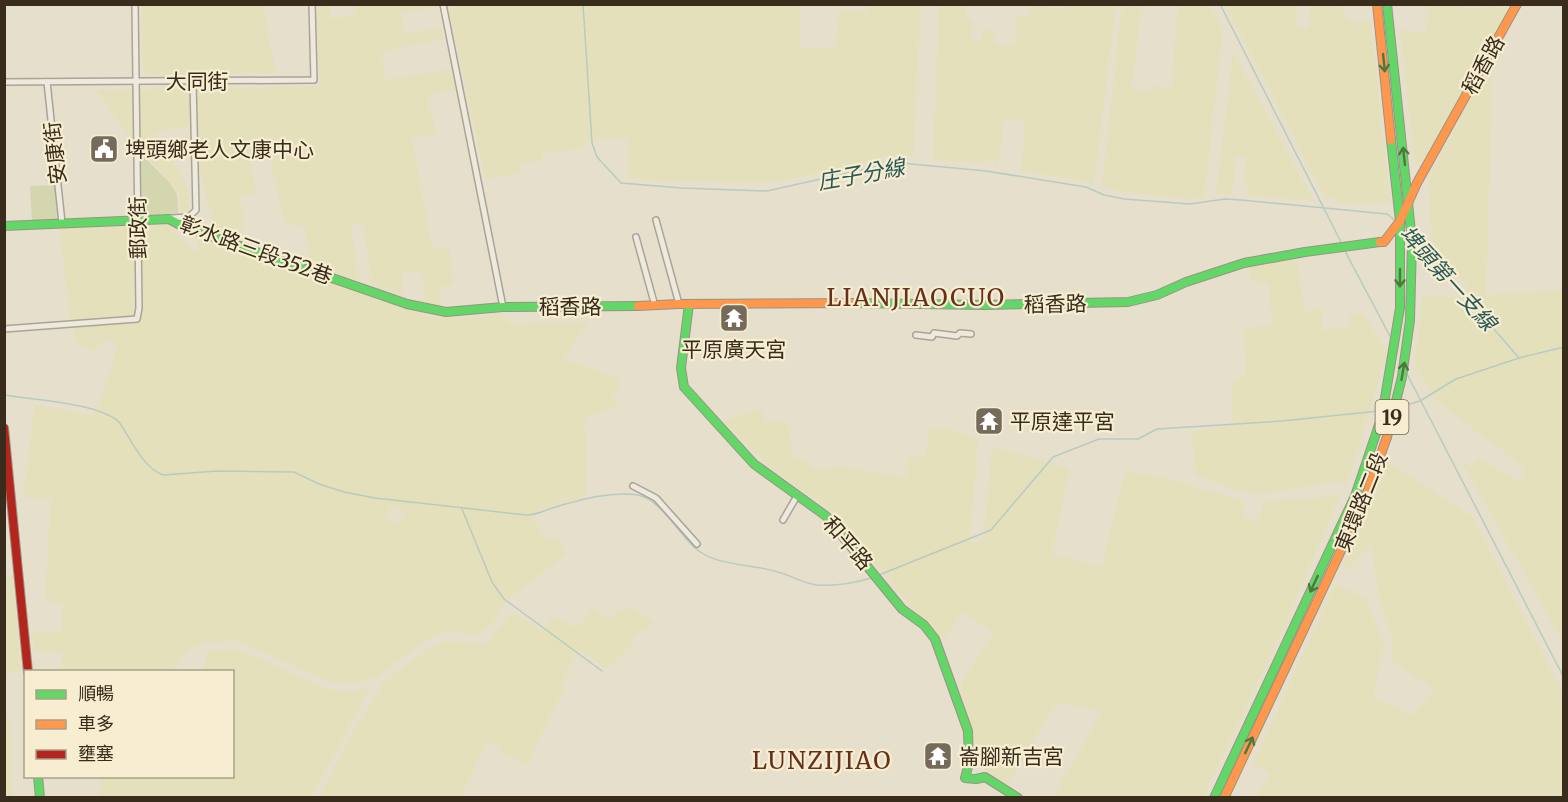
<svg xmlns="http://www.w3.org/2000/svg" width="1568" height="802" font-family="Merriweather,'Noto Sans TC',serif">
	<rect width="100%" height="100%" fill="#e6dfcc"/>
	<g fill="#e5e0bc" fill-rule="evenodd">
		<polygon points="474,4 801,5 799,47 835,49 840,10 867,12 867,5 921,5 913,156 891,156 788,180 753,183 654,180 628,178 628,137 583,142 582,145 585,148 542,154 542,160 519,164 520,173 485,179 449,8"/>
		<polygon points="142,5 263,5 276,73 143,75"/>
		<polygon points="316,5 329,5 332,19 356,14 355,5 439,5 439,7 401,13 405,33 441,28 442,39 382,52 385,80 453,69 457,90 428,94 436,134 412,138 432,249 449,248 454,284 439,288 441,306 425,303 422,273 402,271 403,296 372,284 363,224 351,224 359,281 309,263 305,227 286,223 283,217 266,142 247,144 256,193 240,197 245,225 235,238 215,231 189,126 154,132 187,185 189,211 181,211 179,193 120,124 96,90 320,86"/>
		<polygon points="939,5 967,5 966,18 973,22 973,42 981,42 982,30 995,31 995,45 1015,46 1016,16 1029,17 1029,5 1051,5 1051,8 1063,9 1063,5 1116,5 1094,183 1022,171 1024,121 1004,120 998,167 995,164 995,159 988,158 987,163 933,160"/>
		<polygon points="1122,5 1141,5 1132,90 1150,92 1151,86 1171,88 1178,5 1209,5 1223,31 1204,198 1191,199 1111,190 1102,185"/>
		<polygon points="1225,5 1297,5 1296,27 1308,29 1310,5 1340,5 1348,21 1371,22 1390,203 1339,203 1334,196 1327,201"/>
		<polygon points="1428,5 1463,5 1463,9 1489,6 1511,9 1426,159 1415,164 1400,30 1426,32"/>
		<polygon points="1233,51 1314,201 1248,195 1249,187 1244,185 1246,158 1236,155 1232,194 1216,194"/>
		<polygon points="1493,55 1486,295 1563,290 1563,642 1460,459 1471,466 1478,457 1517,481 1526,469 1434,399 1415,365 1422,296 1462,297 1468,287 1431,240 1429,178"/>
		<path d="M 167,224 L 196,253 L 200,235 L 426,316 L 462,318 L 503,314 L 510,324 L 588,323 L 564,359 L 621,378 L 613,400 L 621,402 L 609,410 L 585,417 L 586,496 L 541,509 L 533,517 L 545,539 L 558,538 L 566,555 L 510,597 L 492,624 L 478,634 L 443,632 L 425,641 L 377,677 L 354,683 L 328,681 L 239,641 L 205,642 L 197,645 L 186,652 L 172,671 L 62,671 L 63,653 L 34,650 L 32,632 L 62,631 L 63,604 L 45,600 L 51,499 L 23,497 L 35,404 L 94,416 L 113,364 L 116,343 L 104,340 L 93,352 L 77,344 L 70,317 L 59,227 ZM 391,505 L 405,511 L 399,525 L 385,519 Z"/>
		<polygon points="1297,260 1305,313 1322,307 1322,331 1349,326 1348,317 1363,313 1387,352 1347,484 1334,482 1262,494 1248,494 1248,491 1234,489 1196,475 1191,431 1232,426 1231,383 1246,374 1244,329 1272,325 1269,284 1250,280 1249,267"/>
		<polygon points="760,410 767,422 788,421 793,457 809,461 813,468 832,470 835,465 907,478 908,456 925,457 930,427 952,429 978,440 970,543 983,541 992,447 1070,468 1052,554 1102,567 1125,471 1168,478 1245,502 1243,517 1258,522 1264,501 1340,496 1285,625 1203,797 1053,797 1102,711 1056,702 1008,785 981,766 962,692 961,683 994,633 963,612 943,640 938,637 826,507 771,468 722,420"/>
		<polygon points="1389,463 1472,516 1563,692 1563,797 1257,797 1269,774 1253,764 1335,584 1367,599 1384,646 1373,697 1412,715 1434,690 1392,662 1393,641 1379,597 1371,544 1347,570 1343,566"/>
		<polygon points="4,575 13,576 21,672 5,674"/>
		<polygon points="630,606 654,623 630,640 633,644 605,670 582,651 575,654 562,685 565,687 527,765 499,751 499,746 487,742 461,797 319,797 353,732 383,683 422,653 439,642 450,641 489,644 492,635 512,612 542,631 553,617 578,628 592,607 609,620 618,610 623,612"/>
		<polygon points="234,649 250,654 322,687 344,692 370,689 311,797 101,797 100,777 232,776 232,672 202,671 206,663 207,651"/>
		<polygon points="4,713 11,725 12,797 5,797"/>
	</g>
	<g fill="#d3d6ae">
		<polygon points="141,154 169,182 177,194 178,213 149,215 142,208"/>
		<polygon points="55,185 57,220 32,222 30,186"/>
	</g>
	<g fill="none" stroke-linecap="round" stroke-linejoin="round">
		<g stroke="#b8cbc0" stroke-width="1.5">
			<polyline points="583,4 592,143 597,157 621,183 681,188 767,191 888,164 901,163 986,171 1086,187 1104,195 1124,199 1190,204 1225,199 1241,200 1387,214 1397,222"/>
			<polyline points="1220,4 1342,244"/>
			<polyline points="1416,239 1519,358 1564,347"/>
			<polyline points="1345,251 1392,340"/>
			<polyline points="1406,372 1564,678"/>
			<path d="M 4,395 C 34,400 98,403 119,422 C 131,439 142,467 163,475 L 217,471 L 294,472 L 319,484 L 344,492 L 375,498 L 526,515 C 537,515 543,511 552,508 C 580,500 609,491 638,495 C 660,499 679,534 695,548 C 717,567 750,563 778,572 C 790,575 804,584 817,585 C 834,586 855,583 871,578"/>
			<polyline points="1399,407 1420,401 1456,379 1519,358"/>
			<polyline points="462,509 492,582 504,599 602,671"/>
			<polyline points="879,575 991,530 1053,457 1099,439 1138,439 1157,429 1282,421 1379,411"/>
		</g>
		<g stroke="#aba495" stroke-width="8">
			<g id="street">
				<polyline points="443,4 503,307"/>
				<polyline points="4,82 314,80 312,4"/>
				<polyline points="47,82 62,223"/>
				<polyline points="171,218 189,217 196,210 193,82"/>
				<polyline points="656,220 679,304"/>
				<polyline points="636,237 655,306"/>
				<polyline points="4,329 137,319 139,308 135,4"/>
				<polyline points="916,335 932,337 934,333 957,336 960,333 971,334"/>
				<polyline points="633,486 656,498 697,544"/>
				<polyline points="783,520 797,496"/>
			</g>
		</g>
		<g stroke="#9a9385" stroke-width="10">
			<g id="fast">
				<polyline points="4,226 169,219 182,226 407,304 446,312 503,307 638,306"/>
				<polyline points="855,303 985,305 1128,302 1157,295 1186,282 1244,263 1305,252 1380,242"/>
				<polyline points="689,304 681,368 684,387 754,464 826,516 902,609 924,625 935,639 968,731 969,763 965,778 976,779 985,777 1018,798"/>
				<polyline points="1387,437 1402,377 1410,320 1412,241 1387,4"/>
				<polyline points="38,776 40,798"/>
				<polyline points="1214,798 1355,496 1382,416 1400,308 1400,221 1391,140"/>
			</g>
		</g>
		<g stroke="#9a9385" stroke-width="10">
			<g id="slow">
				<polyline points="1377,4 1391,140"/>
				<polyline points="1380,242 1384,242 1400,221 1417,183 1517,4"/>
				<polyline points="638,306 679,304 855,303"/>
				<polyline points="1224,798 1363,504 1387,437"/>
			</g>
		</g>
		<g stroke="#9a9385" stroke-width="10">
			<polyline id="jam" points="4,428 28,672"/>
		</g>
		<use href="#street" stroke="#ede9de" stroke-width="5"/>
		<use href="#fast" stroke="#63d668" stroke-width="8"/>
		<use href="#slow" stroke="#ff974d" stroke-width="8"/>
		<use href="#jam" stroke="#b3261e" stroke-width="8"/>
	</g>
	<defs><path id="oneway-shaft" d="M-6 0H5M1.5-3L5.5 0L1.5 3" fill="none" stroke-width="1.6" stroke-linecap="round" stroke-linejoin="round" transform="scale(1.5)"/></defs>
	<g stroke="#4c783f">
		<use href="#oneway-shaft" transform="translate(1384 63) rotate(84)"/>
		<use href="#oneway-shaft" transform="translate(1404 156) rotate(-96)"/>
		<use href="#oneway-shaft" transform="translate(1400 278) rotate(90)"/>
		<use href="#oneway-shaft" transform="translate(1403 371) rotate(-80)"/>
		<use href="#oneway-shaft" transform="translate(1314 584) rotate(115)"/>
		<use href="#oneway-shaft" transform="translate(1249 745) rotate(-65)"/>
	</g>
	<defs>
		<g id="civic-square" transform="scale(1.5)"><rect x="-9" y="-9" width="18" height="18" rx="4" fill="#766b5a" stroke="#f7eed1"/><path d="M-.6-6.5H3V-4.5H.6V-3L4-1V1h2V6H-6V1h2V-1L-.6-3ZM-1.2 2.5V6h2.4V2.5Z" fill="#fff"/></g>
		<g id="temple-square" transform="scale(1.5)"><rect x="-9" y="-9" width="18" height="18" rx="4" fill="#766b5a" stroke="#f7eed1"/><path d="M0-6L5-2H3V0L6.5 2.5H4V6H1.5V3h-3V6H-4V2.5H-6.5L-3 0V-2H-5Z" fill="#fff"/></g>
	</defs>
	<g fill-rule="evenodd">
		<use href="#civic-square" x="104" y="149"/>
		<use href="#temple-square" x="734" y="318"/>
		<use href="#temple-square" x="989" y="421"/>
		<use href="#temple-square" x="938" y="756"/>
	</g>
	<g text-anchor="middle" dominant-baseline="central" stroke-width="4.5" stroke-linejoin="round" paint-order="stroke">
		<rect fill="#f7eed1" stroke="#726653" stroke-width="1.5" x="1375.5" y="400" width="33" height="34" rx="4.5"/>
		<g font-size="20" font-weight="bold" fill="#392c1d">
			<text x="1392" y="417">19</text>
		</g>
		<g font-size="21" fill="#392c1d" stroke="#f7eed1">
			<text transform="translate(1483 65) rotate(-61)">稻香路</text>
			<text x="197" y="81">大同街</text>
			<text transform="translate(55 153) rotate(-96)">安康街</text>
			<text transform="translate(138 228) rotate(-91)">郵政街</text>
			<text transform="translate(256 250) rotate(20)">彰水路三段352巷</text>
			<text transform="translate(1055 304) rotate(-1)">稻香路</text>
			<text x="570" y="306">稻香路</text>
			<text transform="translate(1361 502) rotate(-68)">東環路二段</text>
			<text transform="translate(848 543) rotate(49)">和平路</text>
		</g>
		<g font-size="21" fill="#392c1d" stroke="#f7eed1" text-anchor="start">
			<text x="125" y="149">埤頭鄉老人文康中心</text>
			<text x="734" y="349" text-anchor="middle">平原廣天宮</text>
			<text x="1010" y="421">平原達平宮</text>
			<text x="959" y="756">崙腳新吉宮</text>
		</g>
		<g font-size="22" font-style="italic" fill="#2b5959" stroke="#f7eed1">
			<text transform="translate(861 174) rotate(-10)">庄子分線</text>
			<text transform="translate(1448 278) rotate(48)">埤頭第一支線</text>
		</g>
		<g font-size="24" letter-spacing="1.5" fill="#67301b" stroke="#f7eed1">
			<text x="916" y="297">LIANJIAOCUO</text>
			<text x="822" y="760">LUNZIJIAO</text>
		</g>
	</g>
	<rect width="1568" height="802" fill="none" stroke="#392c1d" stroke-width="12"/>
	<rect x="24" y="670" width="210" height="108" fill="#f7eed1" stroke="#aba089" stroke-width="1.5"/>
	<rect x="36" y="690" width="30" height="9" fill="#63d668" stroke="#aba089" stroke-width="1.5"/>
	<text x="78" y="700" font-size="18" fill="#392c1d">順暢</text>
	<rect x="36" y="720" width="30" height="9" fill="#ff974d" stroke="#aba089" stroke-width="1.5"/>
	<text x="78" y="730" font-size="18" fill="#392c1d">車多</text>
	<rect x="36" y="750" width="30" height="9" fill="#b3261e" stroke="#aba089" stroke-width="1.5"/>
	<text x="78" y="760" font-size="18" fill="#392c1d">壅塞</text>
</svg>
